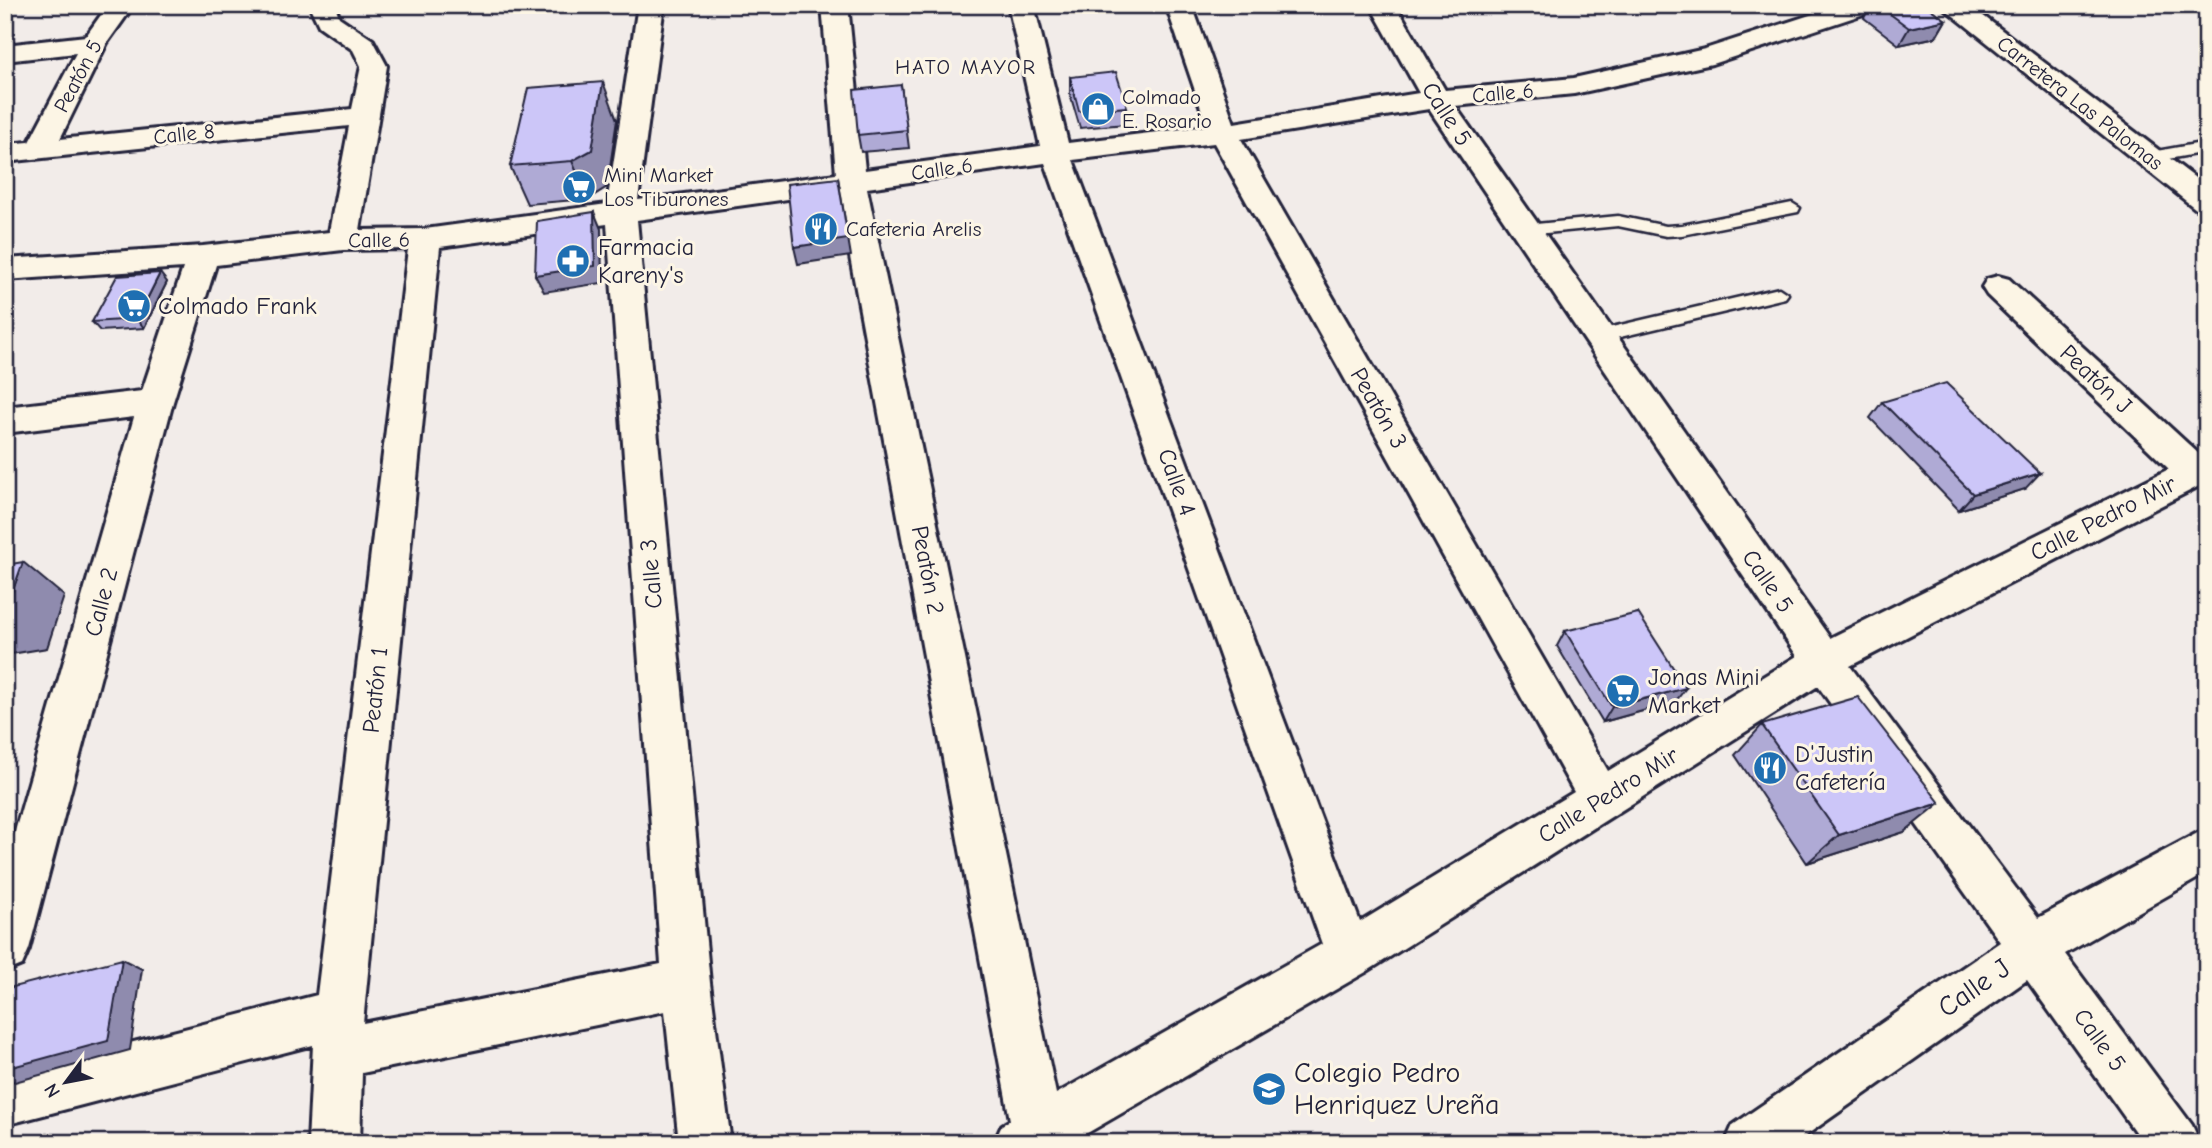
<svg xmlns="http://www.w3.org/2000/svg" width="2212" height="1148" font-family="'Comic Neue',sans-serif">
	<rect width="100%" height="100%" fill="#f2ece9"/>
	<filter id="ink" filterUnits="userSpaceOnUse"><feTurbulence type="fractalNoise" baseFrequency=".0143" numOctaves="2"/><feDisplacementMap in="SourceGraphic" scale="14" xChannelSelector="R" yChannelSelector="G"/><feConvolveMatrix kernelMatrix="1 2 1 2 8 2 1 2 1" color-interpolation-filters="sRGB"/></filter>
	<g filter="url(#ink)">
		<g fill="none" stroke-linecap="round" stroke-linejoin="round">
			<g stroke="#22223b" stroke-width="5">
				<g id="service">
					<polygon points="2207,142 2207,152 2151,162 2143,157 2151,152"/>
					<polygon points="1792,203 1800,208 1798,212 1682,235 1666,236 1618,226 1526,235 1518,230 1526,225 1618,216 1666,226 1682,225"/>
					<polygon points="1779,288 1788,294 1785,298 1599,342 1593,340 1590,336 1593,332 1599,330"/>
				</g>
			</g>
			<g stroke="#22223b" stroke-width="6">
				<path id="minor" d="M 108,5 L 134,5 L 107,43 L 60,139 L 352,109 L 361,66 L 353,50 L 319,26 L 309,5 L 335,5 L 339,17 L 373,40 L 387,66 L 360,230 L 425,229 L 607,204 L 638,5 L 664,5 L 638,200 L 836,174 L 822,5 L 848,5 L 865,170 L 1040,146 L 1008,5 L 1034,5 L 1068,143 L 1207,126 L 1166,5 L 1192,5 L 1234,123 L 1419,93 L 1370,5 L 1396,5 L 1445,90 L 1574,78 L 1705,49 L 1841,5 L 1880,5 L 1876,10 L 1712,64 L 1574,94 L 1455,106 L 1830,638 L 2169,469 L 1987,295 L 1982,287 L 1987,279 L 1998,276 L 2009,279 L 2200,455 L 2207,452 L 2207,482 L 1850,666 L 2038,918 L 2207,828 L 2207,873 L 2065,954 L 2192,1125 L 2200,1143 L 2143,1143 L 2027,980 L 1795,1143 L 1725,1143 L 1733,1125 L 2000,942 L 1818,686 L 1366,972 L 1070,1143 L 994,1143 L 1002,1125 L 1010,1120 L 838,192 L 637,220 L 710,983 L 731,1143 L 679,1143 L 665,1011 L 362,1073 L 360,1143 L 308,1143 L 313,1045 L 5,1125 L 5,1075 L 317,995 L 408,249 L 343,250 L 216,265 L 173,402 L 29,949 L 22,965 L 5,972 L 5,866 L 134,417 L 5,433 L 5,407 L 142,391 L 183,268 L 5,280 L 5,259 L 203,246 L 329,232 L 349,126 L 5,162 L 5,144 L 29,142 L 76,53 L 5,61 L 5,45 L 86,36 ZM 1429,109 L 1797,656 L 1608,771 L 1241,139 ZM 1214,143 L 1574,792 L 1360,922 L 1073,160 ZM 1045,163 L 1322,944 L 1056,1094 L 867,188 ZM 607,224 L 661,964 L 363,1023 L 440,247 Z"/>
			</g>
			<g stroke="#22223b" stroke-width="6">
				<polygon id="tertiary" points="1940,5 1969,5 2207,187 2207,211 2196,209"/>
			</g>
			<use href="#service" fill="#fcf5e5" fill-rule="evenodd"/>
			<use href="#minor" fill="#fcf5e5" fill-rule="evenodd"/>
			<use href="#tertiary" fill="#fcf5e5" fill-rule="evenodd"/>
		</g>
		<g fill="#afaad5" stroke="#22223b" stroke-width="2">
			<polygon points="1871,5 1925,5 1946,20 1936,37 1899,45 1864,18"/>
			<polygon points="1070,77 1127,107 1126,124 1080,128 1070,94"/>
			<polygon points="901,85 909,148 861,152 858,135"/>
			<polygon points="617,120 607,187 588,199 527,204 510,166"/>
			<polygon points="160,273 167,282 144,328 100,331 92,322"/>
			<polygon points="1882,402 2025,489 1959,510 1870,418"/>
			<polygon points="1565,631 1675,702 1603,722 1557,646"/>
			<polygon points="1762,725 1904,832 1807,863 1735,755"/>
		</g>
		<g fill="#8f8bae" stroke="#22223b" stroke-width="2">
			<polygon points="1946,20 1936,37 1899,45 1909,28"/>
			<polygon points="603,82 617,120 607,187 588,199 572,161"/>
			<polygon points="838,178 851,256 798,264 794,247"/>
			<polygon points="594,212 601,229 602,283 544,292 535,275"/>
			<polygon points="160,273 167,282 144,328 137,319"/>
			<polygon points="2040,473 2025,489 1959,510 1973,494"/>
			<polygon points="23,562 64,596 47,648 5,655 5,612"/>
			<polygon points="1686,688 1675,702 1603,722 1612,707"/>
			<polygon points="5,740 12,745 5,771"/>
			<polygon points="1940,803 1904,832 1807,863 1839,835"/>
			<polygon points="122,959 142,969 130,1050 15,1082 5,1078 5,1069"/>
		</g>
		<g fill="#ccc6f8" stroke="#22223b" stroke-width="2">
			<polygon points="1878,5 1925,5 1946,20 1909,28"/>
			<polygon points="1116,72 1127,107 1079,111 1070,77"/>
			<polygon points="603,82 592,150 572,161 510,166 528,88"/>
			<polygon points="901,85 907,130 858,135 854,90"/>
			<polygon points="838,178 848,239 794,247 787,184"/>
			<polygon points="594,212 595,266 535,275 537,221"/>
			<polygon points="160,273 137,319 92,322 117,276"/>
			<polygon points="1946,383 2040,473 1973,494 1882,402"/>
			<polygon points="23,562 5,612 5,565"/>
			<polygon points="1638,613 1686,688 1612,707 1565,631"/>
			<polygon points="1858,697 1940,803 1839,835 1762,725"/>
			<polygon points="122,959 108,1041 5,1069 5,1006 9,988"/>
		</g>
	</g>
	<defs>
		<g id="shop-disc" transform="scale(1.75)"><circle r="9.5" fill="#1f6fb2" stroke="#fcf5e5"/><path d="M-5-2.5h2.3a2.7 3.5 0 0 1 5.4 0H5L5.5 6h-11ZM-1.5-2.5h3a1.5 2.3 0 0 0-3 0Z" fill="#fff"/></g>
		<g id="supermarket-disc" transform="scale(1.75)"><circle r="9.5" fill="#1f6fb2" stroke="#fcf5e5"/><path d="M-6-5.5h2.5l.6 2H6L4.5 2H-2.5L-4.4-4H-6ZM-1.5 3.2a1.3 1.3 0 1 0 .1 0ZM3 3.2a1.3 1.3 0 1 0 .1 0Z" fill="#fff"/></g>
		<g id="restaurant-disc" transform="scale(1.75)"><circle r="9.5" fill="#1f6fb2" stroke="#fcf5e5"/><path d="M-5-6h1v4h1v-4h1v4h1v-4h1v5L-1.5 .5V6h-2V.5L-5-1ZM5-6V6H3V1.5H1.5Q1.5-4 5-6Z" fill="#fff"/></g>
		<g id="pharmacy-disc" transform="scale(1.75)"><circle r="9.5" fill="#1f6fb2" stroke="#fcf5e5"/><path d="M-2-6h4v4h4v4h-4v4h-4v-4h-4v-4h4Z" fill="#fff"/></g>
		<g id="school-disc" transform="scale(1.75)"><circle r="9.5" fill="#1f6fb2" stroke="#fcf5e5"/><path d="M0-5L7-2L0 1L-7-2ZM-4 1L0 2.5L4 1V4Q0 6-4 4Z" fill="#fff"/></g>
	</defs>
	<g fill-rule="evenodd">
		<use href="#shop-disc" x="1098" y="109"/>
		<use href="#supermarket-disc" x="579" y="187"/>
		<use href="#restaurant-disc" x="821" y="229"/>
		<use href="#pharmacy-disc" x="573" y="261"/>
		<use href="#supermarket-disc" x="134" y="306"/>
		<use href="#supermarket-disc" x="1623" y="691"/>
		<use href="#restaurant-disc" x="1770" y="768"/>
		<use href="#school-disc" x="1269" y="1089"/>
	</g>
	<g text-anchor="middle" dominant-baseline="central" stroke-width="6" stroke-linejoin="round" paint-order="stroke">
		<g font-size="21" letter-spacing="2" fill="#22223b" stroke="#fcf5e5">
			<text x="966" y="67">HATO MAYOR</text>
		</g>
		<g font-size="21" fill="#22223b" stroke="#fcf5e5">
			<text transform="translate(78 76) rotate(-62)">Peatón 5</text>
			<text transform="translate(1503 93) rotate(-5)">Calle 6</text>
			<text transform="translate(2080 103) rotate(38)">Carretera Las Palomas</text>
			<text transform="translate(184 134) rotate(-6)">Calle 8</text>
			<text transform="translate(942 169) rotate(-8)">Calle 6</text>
			<text transform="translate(379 240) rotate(-1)">Calle 6</text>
		</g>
		<g font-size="21" fill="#22223b" stroke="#fcf5e5" text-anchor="start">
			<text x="1122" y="97">Colmado<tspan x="1122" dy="24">E. Rosario</tspan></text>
			<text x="604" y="175">Mini Market<tspan x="604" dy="24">Los Tiburones</tspan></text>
			<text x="846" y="229">Cafeteria Arelis</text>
		</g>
		<g font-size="24" fill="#22223b" stroke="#fcf5e5">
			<text transform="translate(1447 114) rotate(57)">Calle 5</text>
			<text transform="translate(2096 379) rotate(43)">Peatón J</text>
			<text transform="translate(1379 408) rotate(60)">Peatón 3</text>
			<text transform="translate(1177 482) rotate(70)">Calle 4</text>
			<text transform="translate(2103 518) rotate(-27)">Calle Pedro Mir</text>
			<text transform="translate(928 570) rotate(79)">Peatón 2</text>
			<text transform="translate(651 574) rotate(-95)">Calle 3</text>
			<text transform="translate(1768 581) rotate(55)">Calle 5</text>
			<text transform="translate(101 602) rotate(-75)">Calle 2</text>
			<text transform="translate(375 690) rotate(-84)">Peatón 1</text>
			<text transform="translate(1608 795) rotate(-32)">Calle Pedro Mir</text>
			<text transform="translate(2100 1040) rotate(54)">Calle 5</text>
		</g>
		<g font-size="24" fill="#22223b" stroke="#fcf5e5" text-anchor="start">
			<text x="598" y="247">Farmacia<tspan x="598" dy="28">Kareny's</tspan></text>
			<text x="158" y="306">Colmado Frank</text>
			<text x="1648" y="677">Jonas Mini<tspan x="1648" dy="28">Market</tspan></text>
			<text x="1795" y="754">D'Justin<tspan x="1795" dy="28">Cafetería</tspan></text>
		</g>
		<g font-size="28" fill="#22223b" stroke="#fcf5e5">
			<text transform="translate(1974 988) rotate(-35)">Calle J</text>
		</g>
		<g font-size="28" fill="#22223b" stroke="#fcf5e5" text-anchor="start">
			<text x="1294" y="1073">Colegio Pedro<tspan x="1294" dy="32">Henriquez Ureña</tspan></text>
		</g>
	</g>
	<rect width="2212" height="1148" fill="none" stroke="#fcf5e5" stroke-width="28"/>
	<rect x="14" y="14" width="2184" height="1120" fill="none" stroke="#22223b" stroke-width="2.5" filter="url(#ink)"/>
	<g transform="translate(66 1082) rotate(238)" stroke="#fcf5e5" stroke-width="5" paint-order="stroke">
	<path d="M0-5L12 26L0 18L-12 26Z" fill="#22223b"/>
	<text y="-10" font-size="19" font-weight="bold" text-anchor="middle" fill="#22223b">N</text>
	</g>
</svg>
